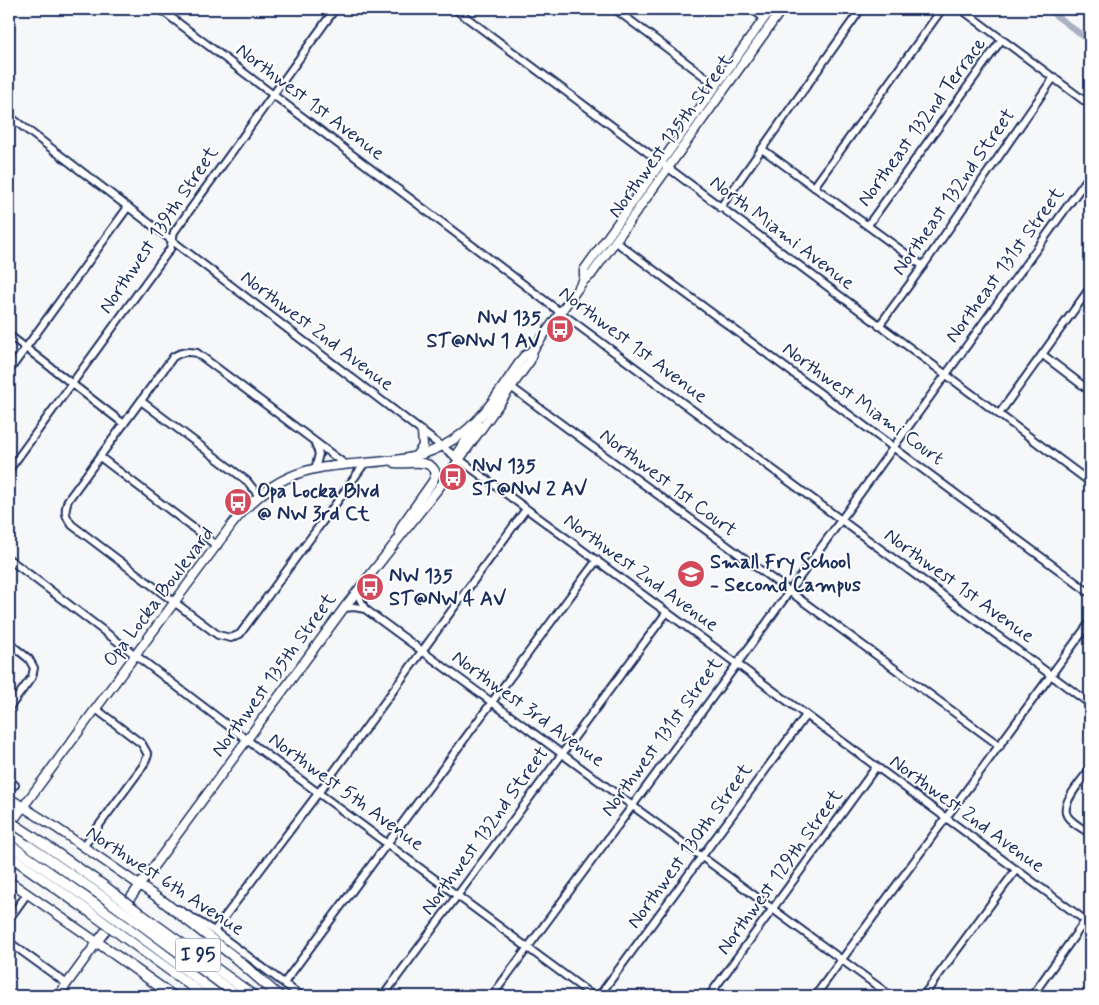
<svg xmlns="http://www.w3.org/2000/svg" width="1099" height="1005" font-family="Mynerve,sans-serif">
	<rect width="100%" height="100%" fill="#f6f7f9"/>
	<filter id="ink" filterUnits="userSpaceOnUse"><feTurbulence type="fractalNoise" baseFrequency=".02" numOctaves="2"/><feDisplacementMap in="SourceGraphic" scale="10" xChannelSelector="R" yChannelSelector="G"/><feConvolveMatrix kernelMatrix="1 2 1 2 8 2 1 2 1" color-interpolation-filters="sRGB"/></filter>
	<g filter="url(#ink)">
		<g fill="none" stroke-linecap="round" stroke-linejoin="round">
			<polyline stroke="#a9b0c1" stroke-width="6" points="1047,9 1090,41"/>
			<g stroke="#1b2f5e" stroke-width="10">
				<g id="minor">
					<polyline points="160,9 560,312 1090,704"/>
					<polyline points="455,9 1090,482"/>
					<polyline points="615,9 716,85"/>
					<polyline points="752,9 764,18"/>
					<polyline points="961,9 1090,105"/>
					<polyline points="9,116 433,440 1090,924"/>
					<polyline points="762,149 923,266"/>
					<polyline points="814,187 942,9"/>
					<polyline points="720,208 861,9"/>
					<polyline points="868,225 1002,39"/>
					<polyline points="616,242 1090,593"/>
					<polyline points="879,326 923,266 1054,77"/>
					<polyline points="9,335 124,424"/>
					<polyline points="1043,355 1090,391"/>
					<polyline points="9,371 128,207"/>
					<polyline points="511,387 1000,746"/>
					<polyline points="141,401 247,481 259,496"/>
					<polyline points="999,414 1090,288"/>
					<polyline points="315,443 319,454 315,469"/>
					<polyline points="100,457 217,546"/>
					<path d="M 346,465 L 197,353 C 186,351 181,352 173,357 L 68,500 C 64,511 65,516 72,525 L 218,635 L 231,638 L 240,634 L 345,491 L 364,464"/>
					<polyline points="9,470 170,249 174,232 335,9"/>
					<polyline points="9,559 259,749 593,996"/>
					<polyline points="358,590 360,599 365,609 891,996"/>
					<polyline points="344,608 354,607 365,609"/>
					<polyline points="9,643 29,659 34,668 32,677 9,708"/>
					<path d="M 1090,769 C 1083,779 1058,805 1068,817 C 1073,824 1084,829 1090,834"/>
					<polyline points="9,780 15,785"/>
					<polyline points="83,847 143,766 148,755 142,744 96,709"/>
					<polyline points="178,909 214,931 301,996"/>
					<polyline points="9,919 27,894"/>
					<polyline points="214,931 319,792 526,509"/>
					<polyline points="9,942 67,984"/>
					<polyline points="284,983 597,560"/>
					<polyline points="383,996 667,612"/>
					<polyline points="492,996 737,664 1090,175"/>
					<polyline points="599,996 806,715"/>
					<polyline points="709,996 876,767"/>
					<polyline points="815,996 1090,622"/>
					<polyline points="923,996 1016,870"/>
					<polyline points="1032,996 1085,921"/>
				</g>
			</g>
			<g stroke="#1b2f5e" stroke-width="11">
				<g id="major">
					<polyline points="584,280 584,270 771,9"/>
					<polyline points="455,456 477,424"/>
					<polyline points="415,457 423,446 422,432"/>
					<path d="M 395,463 C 410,465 430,457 436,473 L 433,481 L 402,525 L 399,532"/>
					<polyline points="9,798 55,827 164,902"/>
					<path d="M 9,826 L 233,523 C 254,497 280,476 314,469 C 361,459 411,468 453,440 C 484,421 503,385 524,356 L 533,350 L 584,280 L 591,275 L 782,9"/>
					<polyline points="9,881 97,942"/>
					<polyline points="123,908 344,608 441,485 530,361 533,350"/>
					<polyline points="9,993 13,996"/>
					<polyline points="58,996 111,923"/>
				</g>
			</g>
			<g stroke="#1b2f5e" stroke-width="12">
				<g id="highway">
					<polyline points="9,832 102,896"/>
					<polyline points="32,836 107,888"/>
					<polyline points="9,844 95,904"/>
					<polyline points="9,855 90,912"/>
					<polyline points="164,902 233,956 279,996"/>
					<polyline points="141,914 254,996"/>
					<polyline points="136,921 238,996"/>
					<polyline points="130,929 220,996"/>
					<polyline points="124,937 205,996"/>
					<polyline points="97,942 173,996"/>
				</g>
			</g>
			<use href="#minor" stroke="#fff" stroke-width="6"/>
			<use href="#major" stroke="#fff" stroke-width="8"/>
			<use href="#highway" stroke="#fff" stroke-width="9"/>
			<g stroke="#1b2f5e" stroke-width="12" stroke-linecap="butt">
				<g id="highway-bridge">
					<polyline points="9,821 32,836"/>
					<polyline points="107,888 141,914"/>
					<polyline points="102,896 136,921"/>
					<polyline points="95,904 130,929"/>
					<polyline points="90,912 124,937"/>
				</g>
			</g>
			<use href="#highway-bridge" stroke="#fff" stroke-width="9"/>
		</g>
	</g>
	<defs>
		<g id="bus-disc" transform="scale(1.4375)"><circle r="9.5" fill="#d1495b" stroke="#fff"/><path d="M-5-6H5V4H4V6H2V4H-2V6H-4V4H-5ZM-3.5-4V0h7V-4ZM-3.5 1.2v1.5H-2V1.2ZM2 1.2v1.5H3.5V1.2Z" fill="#fff"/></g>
		<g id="school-disc" transform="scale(1.4375)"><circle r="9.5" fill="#d1495b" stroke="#fff"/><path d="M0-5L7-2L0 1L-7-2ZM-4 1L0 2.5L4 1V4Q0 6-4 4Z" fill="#fff"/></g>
	</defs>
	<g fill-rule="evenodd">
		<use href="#bus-disc" x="560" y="329"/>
		<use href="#bus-disc" x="453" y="477"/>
		<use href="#bus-disc" x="238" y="502"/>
		<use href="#school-disc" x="691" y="574"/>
		<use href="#bus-disc" x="370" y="587"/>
	</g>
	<g text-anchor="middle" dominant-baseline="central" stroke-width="4" stroke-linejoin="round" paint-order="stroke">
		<rect fill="#fff" stroke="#5f6d8e" stroke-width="1" x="175.5" y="938.5" width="45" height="33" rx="4"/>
		<g font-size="19" font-weight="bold" fill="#1b2f5e">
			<text x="198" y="955">I 95</text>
		</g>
		<g font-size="20" fill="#1b2f5e" stroke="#fff">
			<text transform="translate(310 102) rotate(37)">Northwest 1st Avenue</text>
			<text transform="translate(922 122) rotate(-54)">Northeast 132nd Terrace</text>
			<text transform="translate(671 136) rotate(-54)">Northwest 135th Street</text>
			<text transform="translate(954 192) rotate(-55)">Northeast 132nd Street</text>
			<text transform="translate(159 230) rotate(-56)">Northwest 139th Street</text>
			<text transform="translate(782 233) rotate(37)">North Miami Avenue</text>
			<text transform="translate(1005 265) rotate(-54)">Northeast 131st Street</text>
			<text transform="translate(317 331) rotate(37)">Northwest 2nd Avenue</text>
			<text transform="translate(633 345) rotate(37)">Northwest 1st Avenue</text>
			<text transform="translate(863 404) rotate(36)">Northwest Miami Court</text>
			<text transform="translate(668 483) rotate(37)">Northwest 1st Court</text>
			<text transform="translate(641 573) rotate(36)">Northwest 2nd Avenue</text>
			<text transform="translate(959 586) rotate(36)">Northwest 1st Avenue</text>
			<text transform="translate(159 597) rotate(-53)">Opa Locka Boulevard</text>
			<text transform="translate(274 675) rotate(-54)">Northwest 135th Street</text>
			<text transform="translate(528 709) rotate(36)">Northwest 3rd Avenue</text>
			<text transform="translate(662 737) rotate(-54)">Northwest 131st Street</text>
			<text transform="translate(346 792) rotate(36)">Northwest 5th Avenue</text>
			<text transform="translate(967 814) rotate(36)">Northwest 2nd Avenue</text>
			<text transform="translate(485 831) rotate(-54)">Northwest 132nd Street</text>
			<text transform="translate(690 846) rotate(-54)">Northwest 130th Street</text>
			<text transform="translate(780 872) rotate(-54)">Northwest 129th Street</text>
			<text transform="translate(165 881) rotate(33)">Northwest 6th Avenue</text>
		</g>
		<g font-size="20" font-weight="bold" fill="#1b2f5e" stroke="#fff" text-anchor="start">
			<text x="541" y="318" text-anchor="end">NW 135<tspan x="541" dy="23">ST@NW 1 AV</tspan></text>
			<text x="472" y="466">NW 135<tspan x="472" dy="23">ST@NW 2 AV</tspan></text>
			<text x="257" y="491">Opa Locka Blvd<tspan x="257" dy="23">@ NW 3rd Ct</tspan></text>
			<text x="710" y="562">Small Fry School<tspan x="710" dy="23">- Second Campus</tspan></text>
			<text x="389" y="576">NW 135<tspan x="389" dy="23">ST@NW 4 AV</tspan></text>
		</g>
	</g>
	<rect width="1099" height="1005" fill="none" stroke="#fff" stroke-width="30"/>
	<rect x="15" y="15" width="1069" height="975" fill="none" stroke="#1b2f5e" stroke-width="2" filter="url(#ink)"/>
</svg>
